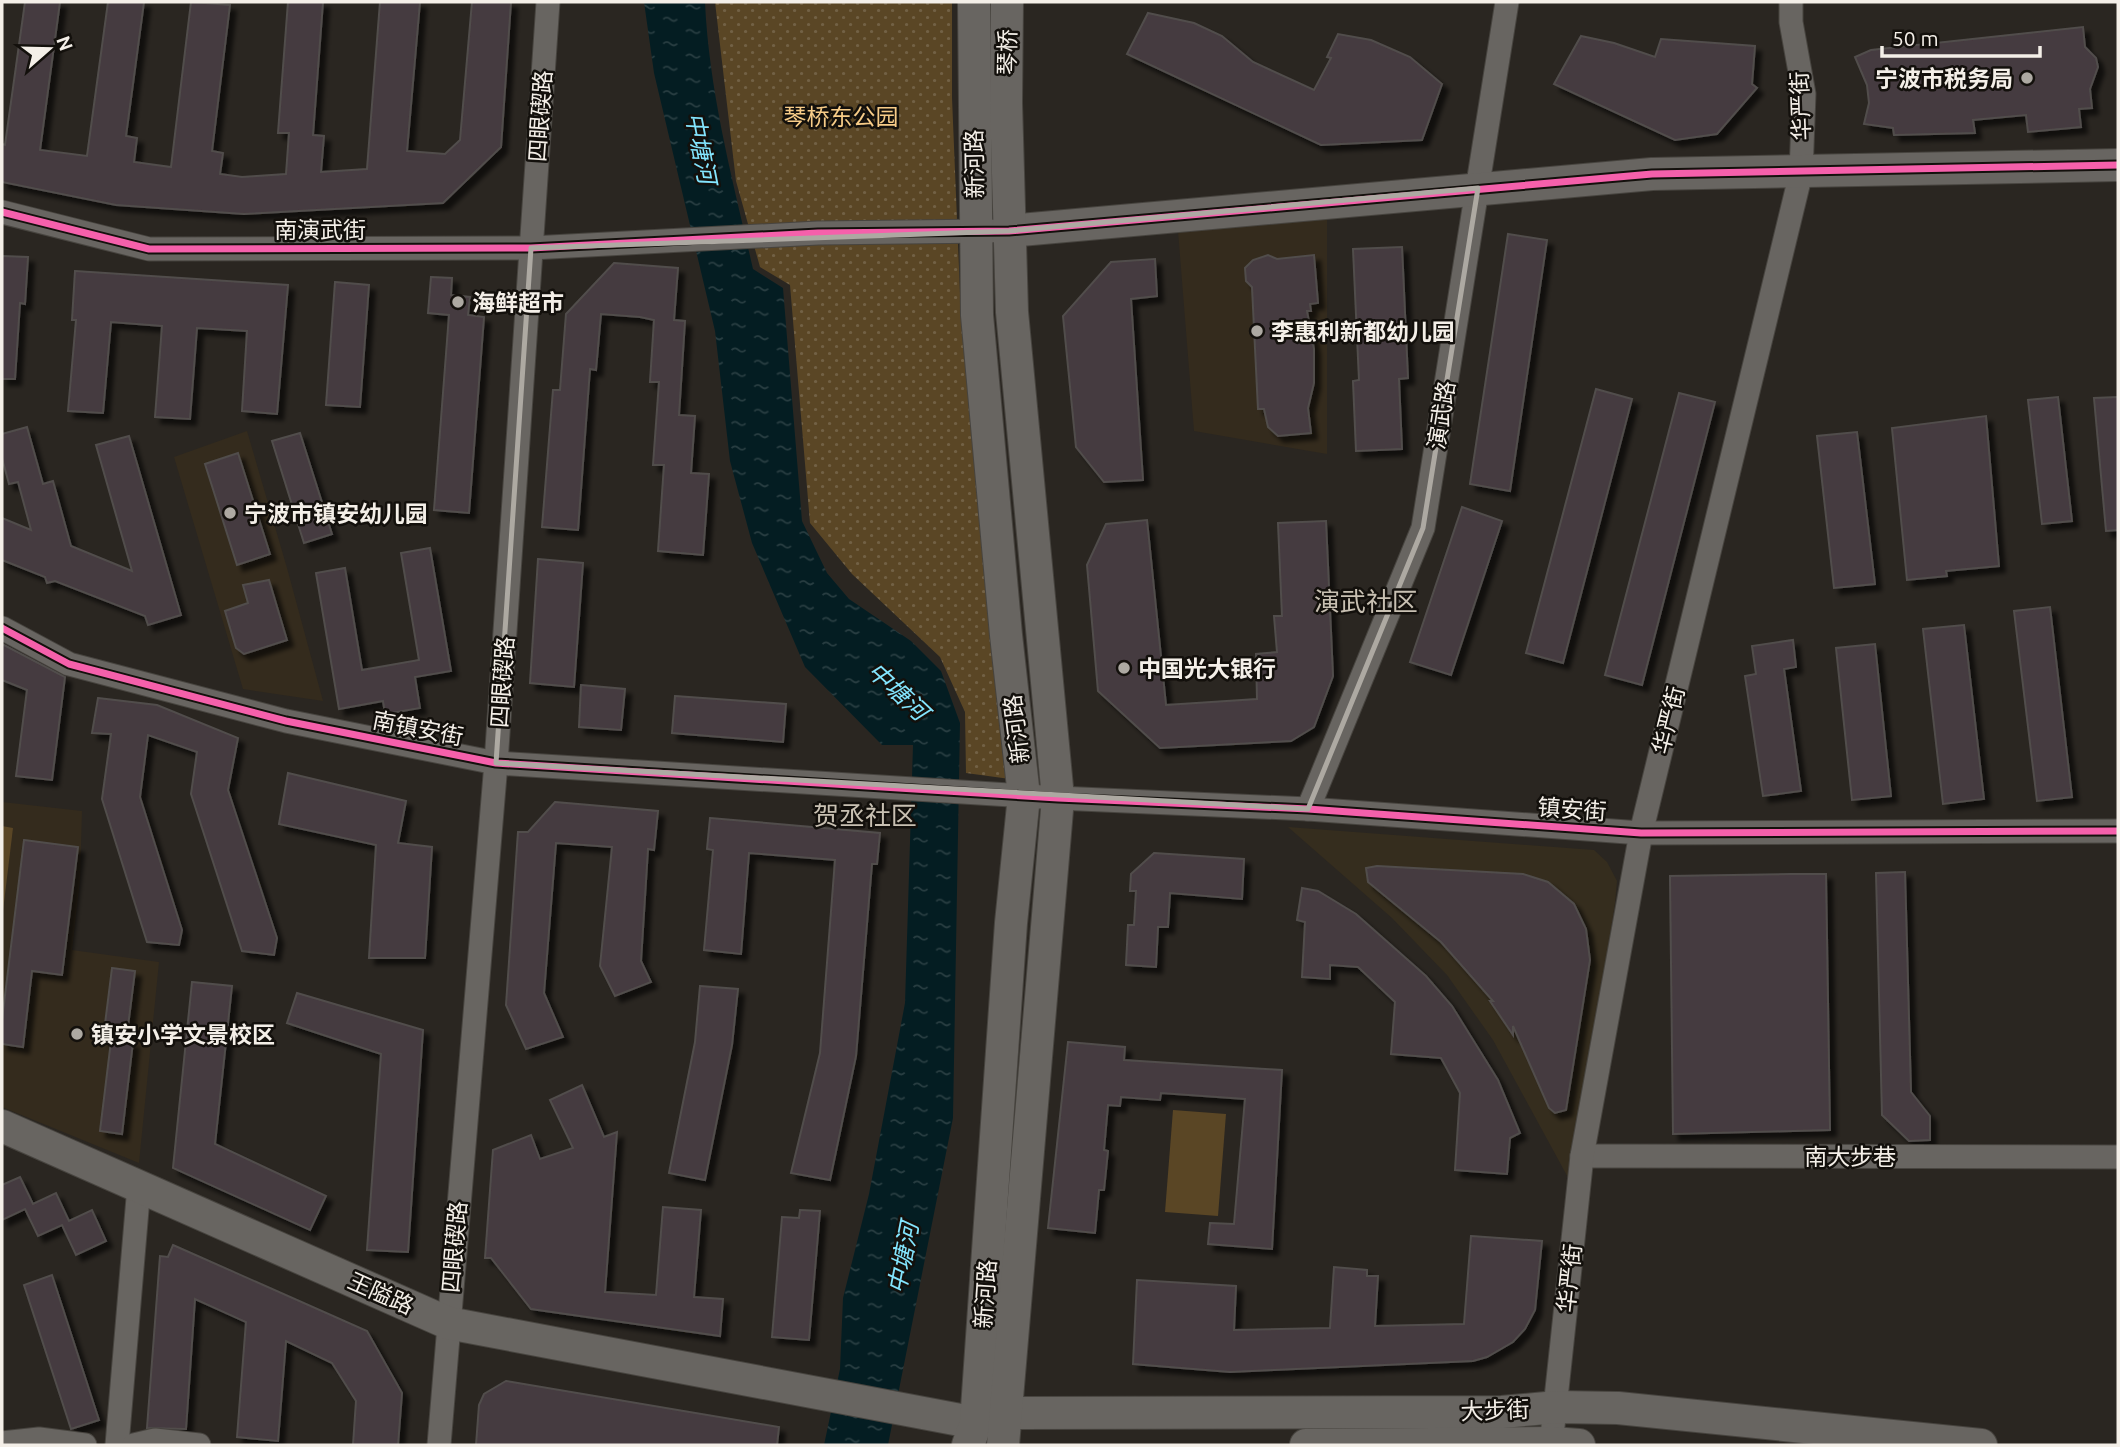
<svg xmlns="http://www.w3.org/2000/svg" width="2120" height="1447" font-family="Ubuntu,'Noto Sans SC',sans-serif">
	<defs>
		<pattern id="green-dots" width="8" height="8" patternUnits="userSpaceOnUse" patternTransform="scale(1.75)"><rect width="8" height="8" fill="#5a4625"/><path d="M2 2h.1M6 6h.1" fill="none" stroke="#726145" stroke-width="1.8" stroke-linecap="round"/></pattern>
		<pattern id="water-ripples" width="26" height="14" patternUnits="userSpaceOnUse" patternTransform="scale(1.75)"><rect width="26" height="14" fill="#041d22"/><path d="M2 4q2-2 4 0t4 0M15 11q2-2 4 0t4 0" fill="none" stroke="#293e42"/></pattern>
		<filter id="shadow"><feDropShadow dx="6" dy="6" stdDeviation="2" flood-color="#0009"/></filter>
	</defs>
	<rect width="100%" height="100%" fill="#2a2621"/>
	<polygon fill="#352d1e" points="1288,827 1594,850 1607,862 1617,881 1615,903 1571,1183 1493,1040 1447,975 1392,918"/>
	<g fill="#342b1d">
		<polygon points="1327,209 1327,454 1194,431 1178,231"/>
		<polygon points="247,431 287,568 323,701 243,689 174,457"/>
		<polygon points="2,802 82,811 80,879 72,950 159,962 139,1163 2,1107"/>
	</g>
	<polygon fill="url(#green-dots)" points="715,2 952,2 952,98 961,317 1010,779 966,773 965,712 940,657 852,574 810,523 790,285 760,267 736,181"/>
	<g fill="#5a4625">
		<polygon points="2,826 13,828 2,919"/>
		<polygon points="1173,1110 1226,1114 1218,1216 1165,1212"/>
	</g>
	<path fill="url(#water-ripples)" d="M 644,2 L 705,2 C 709,92 733,181 753,269 L 783,288 L 802,521 L 827,573 L 849,599 L 911,641 L 941,671 L 960,723 L 953,1118 L 888,1445 L 824,1445 L 840,1369 L 843,1298 L 869,1194 L 905,1003 L 913,745 L 882,745 L 805,667 L 752,543 L 730,461 L 715,331 L 654,73 Z"/>
	<g fill="#453a3f" stroke="#514d4c" stroke-width="2" filter="url(#shadow)">
		<polygon points="25,2 60,2 40,150 87,156 108,2 144,2 126,136 137,138 134,162 171,167 191,2 230,5 212,151 223,153 220,174 242,177 286,174 289,133 278,133 288,2 323,2 313,135 324,136 321,172 367,169 380,2 420,2 407,151 445,154 460,140 472,2 511,2 501,147 443,203 244,214 116,205 2,182 2,144 5,145"/>
		<polygon points="1148,13 1194,23 1222,36 1253,62 1314,90 1331,58 1327,57 1338,34 1371,40 1410,57 1442,84 1422,140 1321,145 1127,54"/>
		<polygon points="2083,27 2085,47 2096,58 2098,67 2090,89 2092,108 2079,109 2081,127 2028,132 2026,115 1973,120 1975,133 1894,135 1893,128 1864,124 1869,103 1867,85 1855,57 1871,50"/>
		<polygon points="1581,36 1614,43 1655,57 1661,39 1755,46 1752,84 1757,88 1717,134 1675,140 1554,84"/>
		<polygon points="1508,234 1547,240 1510,491 1470,484"/>
		<polygon points="1402,247 1408,378 1399,379 1402,449 1356,451 1353,381 1359,380 1353,249"/>
		<polygon points="1314,255 1318,303 1310,304 1311,311 1307,311 1314,349 1314,383 1308,408 1311,433 1278,436 1268,427 1264,409 1258,409 1252,287 1246,281 1245,268 1253,260 1268,255 1277,259"/>
		<polygon points="2,256 28,257 25,304 20,303 15,379 2,379"/>
		<polygon points="1155,259 1157,296 1131,299 1143,480 1104,482 1076,447 1063,316 1111,262"/>
		<polygon points="614,263 678,268 674,320 685,321 679,415 695,416 691,473 709,474 703,555 658,551 664,465 653,465 659,382 650,382 654,320 640,317 601,314 596,370 590,369 578,530 542,527 553,390 560,390 566,314"/>
		<polygon points="75,271 288,285 277,414 242,411 247,331 197,328 190,419 155,417 162,326 111,322 103,413 68,411 76,320 72,320"/>
		<polygon points="431,277 452,278 451,295 470,297 468,315 484,317 469,513 434,510 449,315 428,313"/>
		<polygon points="335,282 369,285 360,407 326,405"/>
		<polygon points="1596,389 1632,399 1563,663 1526,653"/>
		<polygon points="1679,393 1715,402 1642,685 1605,675"/>
		<polygon points="2058,397 2072,521 2042,524 2028,400"/>
		<polygon points="2118,397 2118,530 2106,531 2094,398"/>
		<polygon points="1986,416 1999,566 1946,571 1947,576 1907,580 1892,428"/>
		<polygon points="27,427 43,484 53,481 71,546 132,571 96,445 129,436 181,615 148,625 145,616 55,581 47,583 45,577 2,560 2,518 31,530 18,482 9,484 2,458 2,434"/>
		<polygon points="1857,432 1875,584 1834,588 1817,436"/>
		<polygon points="300,433 332,534 304,543 272,441"/>
		<polygon points="238,453 270,554 237,565 205,464"/>
		<polygon points="1462,507 1502,521 1451,675 1410,662"/>
		<polygon points="1147,520 1166,705 1257,699 1256,654 1277,652 1274,616 1282,616 1278,523 1326,521 1333,676 1314,727 1291,741 1160,748 1098,691 1087,565 1106,524"/>
		<polygon points="430,548 451,671 415,677 420,708 385,714 383,701 339,709 316,573 345,568 362,670 419,660 401,553"/>
		<polygon points="538,559 583,563 574,687 530,683"/>
		<polygon points="269,580 287,640 244,654 236,648 225,611 248,603 243,585"/>
		<polygon points="2050,607 2072,797 2037,801 2014,611"/>
		<polygon points="1964,625 1984,799 1943,804 1923,629"/>
		<polygon points="1793,640 1796,667 1784,669 1801,791 1763,796 1745,676 1756,674 1752,646"/>
		<polygon points="2,644 65,677 52,780 16,776 27,690 2,680"/>
		<polygon points="1875,644 1891,796 1852,800 1836,648"/>
		<polygon points="581,685 625,689 621,730 579,727"/>
		<polygon points="675,696 786,704 783,742 672,733"/>
		<polygon points="98,698 157,705 238,738 228,790 277,938 274,955 242,951 191,794 197,752 148,735 140,797 182,930 179,945 147,942 102,799 111,734 92,733"/>
		<polygon points="288,773 406,801 398,843 432,847 425,958 369,958 376,845 279,824"/>
		<polygon points="555,802 658,811 654,850 648,849 641,961 651,982 615,996 600,966 612,847 556,843 544,993 563,1037 526,1049 506,1005 518,832 528,832"/>
		<polygon points="710,818 880,833 877,864 872,864 856,1056 830,1180 791,1173 820,1053 835,860 749,853 741,954 704,950 713,850 707,849"/>
		<polygon points="24,840 78,847 62,975 32,971 23,1047 2,1044 2,1020"/>
		<polygon points="1154,853 1244,859 1242,899 1170,893 1168,927 1158,927 1156,967 1126,965 1128,925 1134,925 1136,891 1130,891 1131,874"/>
		<polygon points="1377,866 1523,874 1548,882 1574,904 1586,929 1590,960 1566,1110 1555,1113 1549,1108 1513,1026 1513,1035 1490,1001 1493,1001 1441,942 1368,882 1366,868"/>
		<polygon points="1905,872 1911,1092 1930,1116 1930,1140 1909,1141 1882,1115 1876,873"/>
		<polygon points="1792,874 1826,874 1830,1130 1673,1134 1670,876"/>
		<polygon points="1302,888 1318,891 1356,914 1426,976 1452,1006 1498,1080 1520,1133 1510,1138 1507,1174 1455,1170 1460,1093 1441,1058 1391,1054 1395,1002 1358,967 1330,965 1330,979 1302,977 1305,922 1297,920"/>
		<polygon points="112,968 135,971 126,1042 133,1042 122,1134 100,1131 111,1041 103,1040"/>
		<polygon points="192,982 232,986 215,1144 326,1196 310,1230 173,1168"/>
		<polygon points="700,986 738,989 732,1045 705,1180 669,1173 695,1042"/>
		<polygon points="297,993 423,1030 408,1252 367,1250 381,1054 287,1023"/>
		<polygon points="1068,1042 1125,1047 1124,1060 1282,1070 1272,1249 1208,1244 1210,1223 1234,1224 1245,1099 1161,1093 1160,1100 1121,1097 1120,1106 1108,1105 1104,1150 1108,1151 1104,1190 1099,1190 1095,1233 1048,1228"/>
		<polygon points="582,1085 604,1137 617,1132 605,1292 656,1295 663,1207 701,1210 694,1297 723,1299 720,1336 531,1309 491,1258 485,1258 493,1150 531,1135 540,1159 573,1148 550,1100"/>
		<polygon points="20,1177 33,1204 56,1193 69,1221 92,1210 106,1241 76,1255 62,1225 38,1236 25,1209 2,1220 2,1185"/>
		<polygon points="800,1210 820,1211 809,1340 772,1337 782,1217 799,1218"/>
		<polygon points="1471,1236 1542,1241 1535,1310 1525,1329 1513,1342 1487,1357 1473,1361 1230,1372 1133,1364 1137,1280 1236,1286 1234,1330 1330,1328 1334,1267 1367,1270 1367,1276 1378,1276 1375,1326 1464,1324"/>
		<polygon points="173,1245 367,1331 402,1393 398,1445 353,1445 356,1401 332,1363 286,1341 278,1441 237,1437 246,1322 195,1299 186,1429 147,1428 160,1256 168,1257"/>
		<polygon points="52,1275 99,1420 71,1429 24,1285"/>
		<polygon points="506,1381 779,1427 777,1445 476,1445 479,1405 484,1394"/>
	</g>
	<g fill="none" stroke-linecap="round" stroke-linejoin="round">
		<g stroke="#47443f" stroke-width="25">
			<g id="street">
				<polyline points="2,212 149,249 531,248 818,233 991,231"/>
				<polyline points="2,628 69,664 286,721 496,763 1058,798 1308,809 1641,833 2118,831"/>
				<polyline points="1308,809 1423,528 1507,2"/>
				<polyline points="1582,1156 2118,1157"/>
				<polyline points="2,1443 39,1439 85,1445"/>
				<polyline points="117,1445 139,1186"/>
				<polyline points="134,1445 155,1440 199,1445"/>
				<polyline points="439,1445 496,763 548,2"/>
				<polyline points="1551,1445 1582,1156 1641,833 1801,173 1804,94 1791,22 1791,2"/>
			</g>
		</g>
		<g stroke="#47443f" stroke-width="34">
			<g id="secondary">
				<polyline points="1009,231 1652,174 2118,165"/>
				<polyline points="2,1126 448,1323 976,1423 1006,1413 1502,1412 1557,1407 1618,1408 1981,1445"/>
				<polyline points="968,1445 976,1423 1011,923 1024,796 1006,635 977,315 974,2"/>
				<polyline points="1003,1445 1058,798 1012,312 1006,103 1007,2"/>
				<polyline points="1306,1445 1552,1443 1579,1445"/>
			</g>
		</g>
		<use href="#street" stroke="#686561" stroke-width="23"/>
		<use href="#secondary" stroke="#686561" stroke-width="32"/>
		<g stroke="#13100c" stroke-width="11">
			<g id="cycleway">
				<polyline points="2,212 149,249 531,248 818,233 1009,231 1652,174 2118,165"/>
				<polyline points="2,628 69,664 286,721 496,763 1058,798 1308,809 1641,833 2118,831"/>
			</g>
		</g>
		<use href="#cycleway" stroke="#f560ab" stroke-width="7"/>
	</g>
	<path fill="none" stroke="#ada9a2" stroke-width="5" stroke-linejoin="round" d="M 1478,188 L 1423,528 L 1308,809 L 496,763 L 531,248 L 1009,231 Z"/>
	<g fill="#ada9a2" stroke="#13100c" stroke-width="2.5">
		<circle cx="2027" cy="78" r="7"/>
		<circle cx="458" cy="302" r="7"/>
		<circle cx="1257" cy="331" r="7"/>
		<circle cx="230" cy="513" r="7"/>
		<circle cx="1124" cy="668" r="7"/>
		<circle cx="77" cy="1034" r="7"/>
	</g>
	<g text-anchor="middle" dominant-baseline="central" stroke-width="5" stroke-linejoin="round" paint-order="stroke">
		<g font-size="23" fill="#f4efe8" stroke="#13100c">
			<text transform="translate(1007 52) rotate(-89)">琴桥</text>
			<text transform="translate(1800 106) rotate(-92)">华严街</text>
			<text transform="translate(540 116) rotate(-86)">四眼碶路</text>
			<text transform="translate(974 164) rotate(-91)">新河路</text>
			<text x="320" y="229">南演武街</text>
			<text transform="translate(1441 415) rotate(-81)">演武路</text>
			<text transform="translate(502 682) rotate(-86)">四眼碶路</text>
			<text transform="translate(1668 720) rotate(-76)">华严街</text>
			<text transform="translate(418 728) rotate(11)">南镇安街</text>
			<text transform="translate(1016 729) rotate(-97)">新河路</text>
			<text transform="translate(1572 809) rotate(4)">镇安街</text>
			<text x="1850" y="1156">南大步巷</text>
			<text transform="translate(454 1247) rotate(-85)">四眼碶路</text>
			<text transform="translate(1569 1278) rotate(-84)">华严街</text>
			<text transform="translate(381 1293) rotate(24)">王隘路</text>
			<text transform="translate(985 1294) rotate(-86)">新河路</text>
			<text transform="translate(1495 1410) rotate(-2)">大步街</text>
		</g>
		<g font-size="23" font-weight="bold" fill="#f4efe8" stroke="#13100c" text-anchor="start">
			<text x="2013" y="78" text-anchor="end">宁波市税务局</text>
			<text x="472" y="302">海鲜超市</text>
			<text x="1271" y="331">李惠利新都幼儿园</text>
			<text x="244" y="513">宁波市镇安幼儿园</text>
			<text x="1138" y="668">中国光大银行</text>
			<text x="91" y="1034">镇安小学文景校区</text>
		</g>
		<g font-size="23" fill="#f7cc88" stroke="#13100c">
			<text x="841" y="116">琴桥东公园</text>
		</g>
		<g font-size="24" font-style="italic" fill="#83e5fe" stroke="#13100c">
			<text transform="translate(701 148) rotate(79)">中塘河</text>
			<text transform="translate(898 691) rotate(43)">中塘河</text>
			<text transform="translate(903 1258) rotate(-79)">中塘河</text>
		</g>
		<g font-size="26" fill="#c8c0b2" stroke="#13100c">
			<text x="1366" y="601">演武社区</text>
			<text x="865" y="815">贺丞社区</text>
		</g>
	</g>
	<rect width="2120" height="1447" fill="none" stroke="#f4efe8" stroke-width="7"/>
	<g transform="translate(49 49) rotate(70)" stroke="#13100c" stroke-width="5" paint-order="stroke">
	<path d="M0-5L12 26L0 18L-12 26Z" fill="#f4efe8"/>
	<text y="-10" font-size="19" font-weight="bold" text-anchor="middle" fill="#f4efe8">N</text>
	</g>
	<path d="M1882 46v10h158v-10" fill="none" stroke="#f4efe8" stroke-width="3.5"/>
	<text x="1892" y="46" font-size="21" fill="#f4efe8" stroke="#13100c" stroke-width="5" paint-order="stroke">50 m</text>
</svg>
